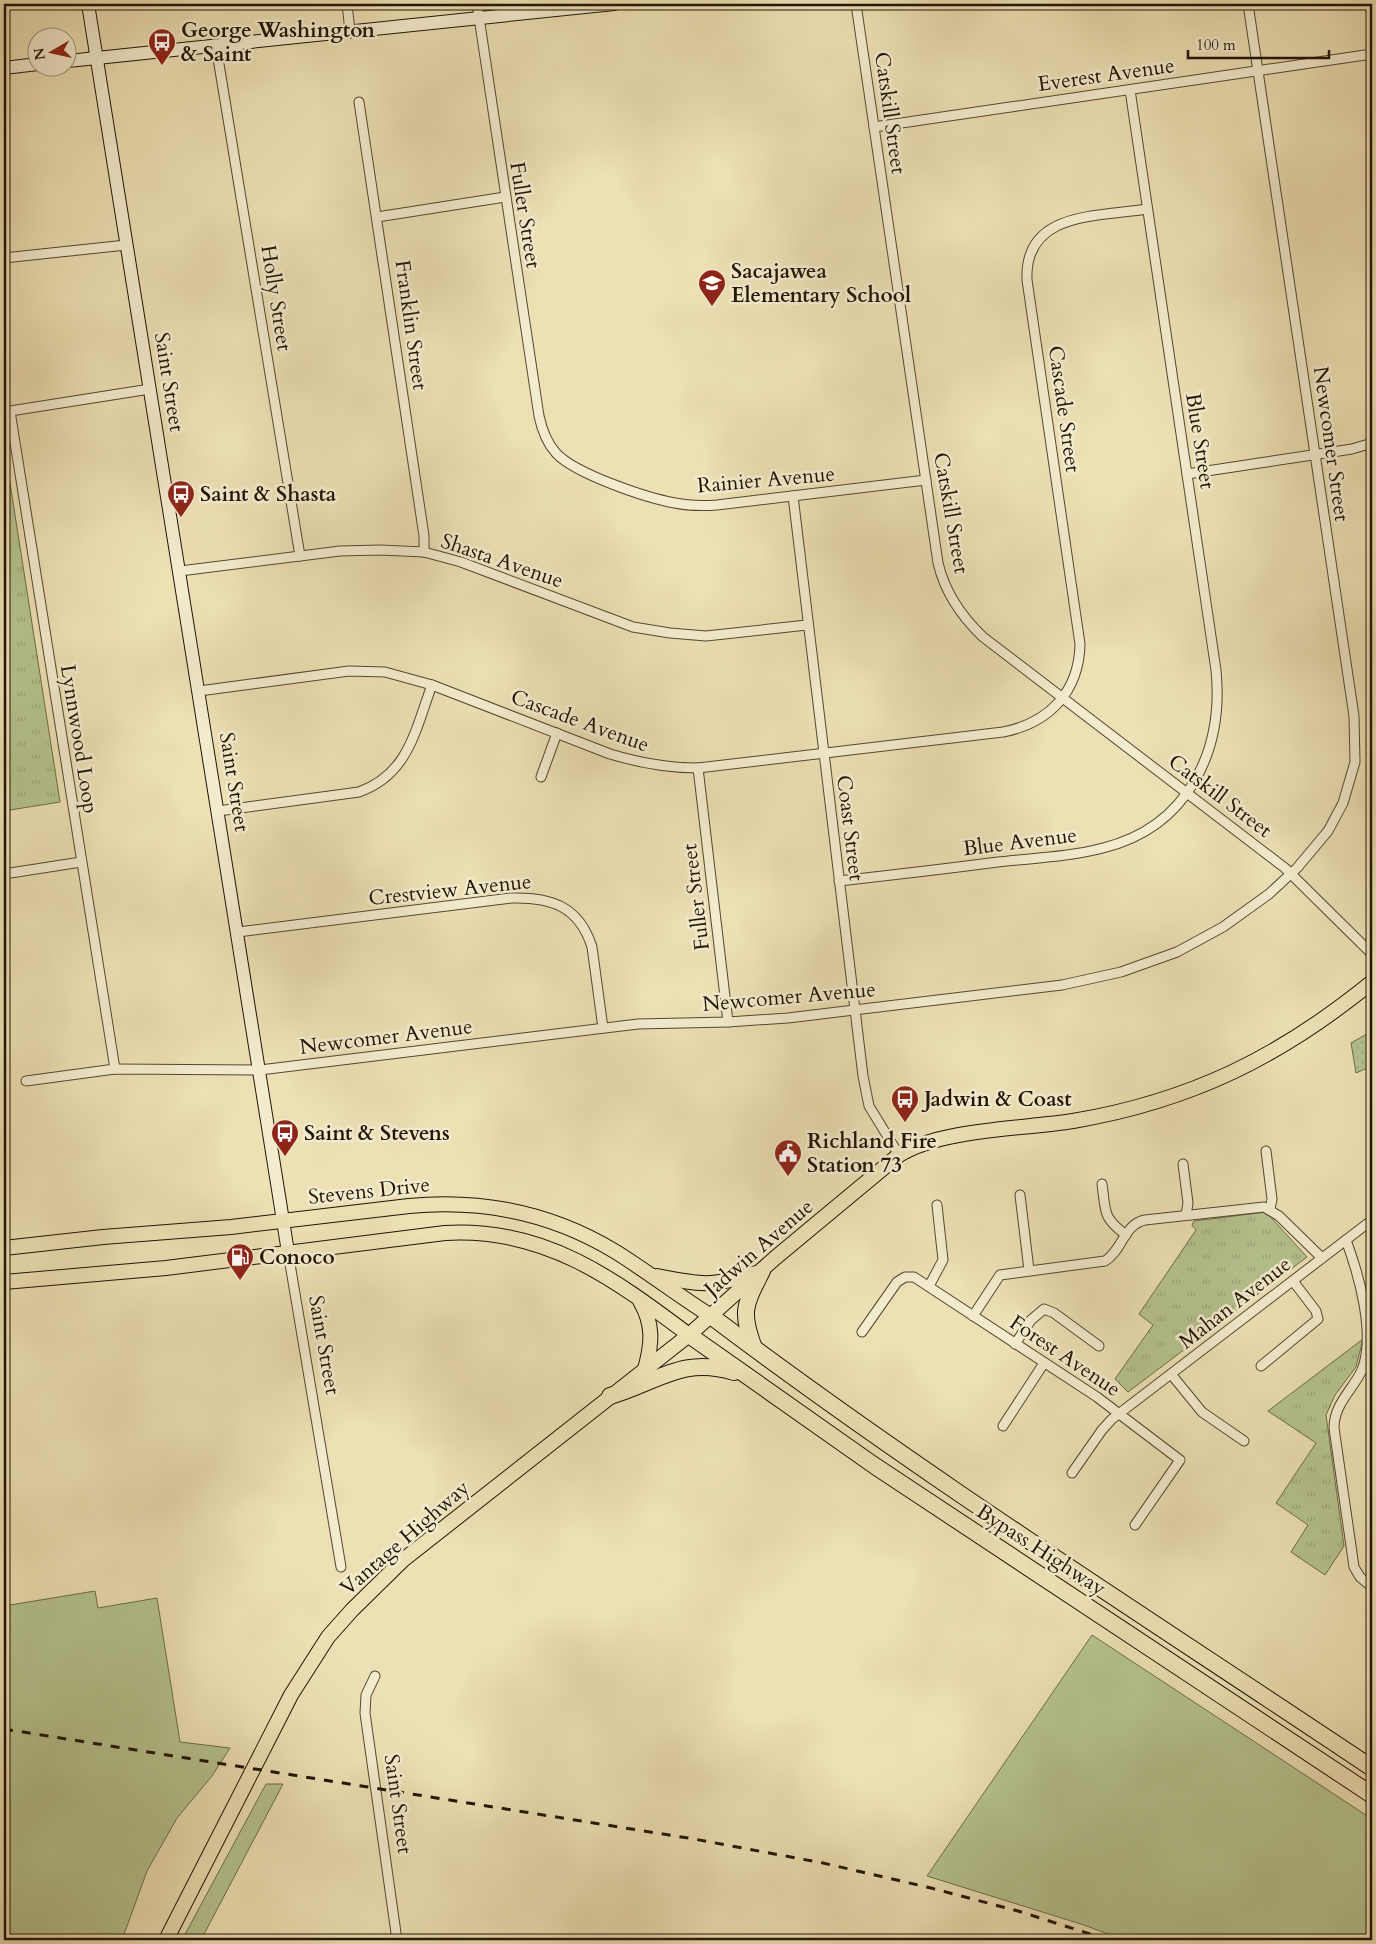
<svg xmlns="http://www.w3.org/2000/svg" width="1376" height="1944" font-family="Cardo,serif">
	<defs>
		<pattern id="park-tufts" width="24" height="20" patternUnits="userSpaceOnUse" patternTransform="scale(1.25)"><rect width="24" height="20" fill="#b5c38f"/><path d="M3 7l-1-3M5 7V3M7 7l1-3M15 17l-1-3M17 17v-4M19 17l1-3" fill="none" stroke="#9ba77a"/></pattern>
		<pattern id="garden-dots" width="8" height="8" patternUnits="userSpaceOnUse" patternTransform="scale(1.25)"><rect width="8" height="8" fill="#b5c38f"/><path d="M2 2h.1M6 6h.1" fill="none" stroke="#9ba77a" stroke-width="1.8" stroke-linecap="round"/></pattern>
	</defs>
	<rect width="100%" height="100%" fill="#ece0b4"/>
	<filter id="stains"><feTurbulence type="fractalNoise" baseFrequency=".004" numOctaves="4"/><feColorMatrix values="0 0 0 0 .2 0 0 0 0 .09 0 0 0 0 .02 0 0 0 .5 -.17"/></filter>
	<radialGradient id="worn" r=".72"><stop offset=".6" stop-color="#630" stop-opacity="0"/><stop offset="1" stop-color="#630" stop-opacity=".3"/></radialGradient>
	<g fill="#b5c38f" stroke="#6b6c49">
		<polygon points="95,1591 98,1608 157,1598 180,1742 230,1748 212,1776 177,1818 147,1871 122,1940 4,1940 4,1606"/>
		<polygon points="1092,1635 1372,1819 1372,1940 1124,1940 1084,1925 927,1876"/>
		<polygon points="266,1784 283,1784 201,1940 182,1940"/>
	</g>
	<g fill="url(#park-tufts)" stroke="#6b6c49">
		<polygon points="10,483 60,802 4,811 4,484"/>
		<polygon points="1266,1212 1307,1257 1128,1392 1115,1379 1153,1325 1139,1314 1196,1230 1192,1225 1194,1221"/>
		<polygon points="1363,1339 1356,1367 1335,1395 1326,1415 1344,1546 1325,1575 1291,1552 1308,1525 1276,1503 1316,1443 1268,1411"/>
	</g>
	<polygon fill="url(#garden-dots)" stroke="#6b6c49" points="1372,1031 1372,1066 1356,1073 1351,1043"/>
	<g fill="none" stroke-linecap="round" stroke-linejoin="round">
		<g stroke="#54472f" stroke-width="11">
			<g id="street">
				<polyline points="347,4 350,31"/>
				<path d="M 477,4 L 539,416 C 542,430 546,442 556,453 C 575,474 647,498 675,503 C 689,506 703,506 717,505 L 926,480"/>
				<path d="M 856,4 L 938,563 C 945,593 961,616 983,637 L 1285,868 L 1372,954"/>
				<polyline points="216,46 300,556"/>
				<polyline points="359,102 424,536 424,552"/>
				<polyline points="874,127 1372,54"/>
				<polyline points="377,217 505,197"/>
				<polyline points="4,258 126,245"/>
				<polyline points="10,411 115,1069"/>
				<polyline points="4,412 150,389"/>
				<polyline points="1187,474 1352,449 1372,443"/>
				<polyline points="793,496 863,1076 869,1106 899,1155"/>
				<polyline points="180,571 340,551 380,550 424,552 461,562 633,627 670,633 706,636 807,625"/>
				<path d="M 199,691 L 349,671 L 385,672 L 432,685 L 610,754 C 640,763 667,768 698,768 L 1003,732 C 1049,723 1079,692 1080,644 L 1027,280 C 1024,211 1098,217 1147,209"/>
				<polyline points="698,768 728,1022"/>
				<polyline points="541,777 557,733"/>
				<path d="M 218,811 L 359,792 C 409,774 415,730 432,685"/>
				<polyline points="4,874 81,862"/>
				<path d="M 839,881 C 892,875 945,869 998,862 C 1033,858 1069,857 1103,848 C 1188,827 1224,751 1216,670 L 1130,90"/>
				<path d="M 238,932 L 511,898 C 551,897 579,906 592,947 L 603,1028"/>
				<polyline points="26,1081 115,1069 260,1070 638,1024 728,1022 788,1018 1062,985 1121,972 1177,952 1223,927 1269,894 1297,868 1328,831 1343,803 1355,762 1354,716 1248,4"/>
				<polyline points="1266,1151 1272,1199 1270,1209"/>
				<polyline points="1183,1164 1188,1203 1186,1215"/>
				<path d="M 1102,1184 C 1106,1212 1102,1217 1126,1235"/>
				<polyline points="1020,1195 1029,1270"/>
				<path d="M 1346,1240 C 1359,1275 1376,1335 1362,1370 C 1352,1391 1334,1404 1334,1428 L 1354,1567 L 1360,1577 L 1372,1587"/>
				<polyline points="288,1252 341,1567"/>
				<polyline points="929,1286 943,1260 937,1205"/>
				<path d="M 973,1316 L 1000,1275 L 1105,1261 C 1122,1251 1124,1224 1145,1220 L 1264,1207 L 1279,1216 L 1322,1258"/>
				<polyline points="862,1332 897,1282 905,1277 914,1277 1097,1397 1180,1460 1135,1525"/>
				<polyline points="1015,1344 1031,1320 1044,1309 1054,1313 1099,1346"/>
				<polyline points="1261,1366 1318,1319 1316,1311 1293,1281"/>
				<polyline points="1171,1374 1202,1412 1244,1441"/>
				<polyline points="1003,1426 1044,1363"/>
				<polyline points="1072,1473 1102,1430 1112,1419 1372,1220"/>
				<polyline points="375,1676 366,1695 365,1713 397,1940"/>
			</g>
		</g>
		<g stroke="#211403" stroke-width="14">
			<g id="secondary">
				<polyline points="88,4 288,1252"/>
				<polyline points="68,61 614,4"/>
				<polyline points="4,68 38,64"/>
			</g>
		</g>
		<g stroke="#211403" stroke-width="16">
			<g id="primary">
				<path d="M 4,1248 L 103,1237 L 231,1227 L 409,1206 C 483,1199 552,1213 616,1252 C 648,1272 679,1296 711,1316"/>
				<path d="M 657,1276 C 701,1285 712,1287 756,1273"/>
				<path d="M 4,1282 L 166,1268 L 445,1233 C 544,1227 613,1278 689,1335"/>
				<path d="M 640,1301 C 654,1325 652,1344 645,1369"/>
				<path d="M 166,1940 L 291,1695 L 328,1637 L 352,1610 L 403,1560 L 689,1335 L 775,1258 L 899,1155 C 940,1129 1023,1129 1073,1121 C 1191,1101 1280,1057 1372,982"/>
			</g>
		</g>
		<g stroke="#211403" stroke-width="18">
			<g id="highway">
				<path d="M 711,1316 C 924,1477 1151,1620 1372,1768"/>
				<polyline points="689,1335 875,1466 1372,1795"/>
				<path d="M 754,1348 C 740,1311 745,1305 762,1271"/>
				<path d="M 610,1396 C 658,1382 682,1356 734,1372"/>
			</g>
		</g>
		<use href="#street" stroke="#f3ebce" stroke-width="9"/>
		<use href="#secondary" stroke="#f3ebce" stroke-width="12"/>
		<use href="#primary" stroke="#ece0b4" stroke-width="14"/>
		<use href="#highway" stroke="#ece0b4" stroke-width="16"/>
		<polyline stroke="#211403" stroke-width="3" stroke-dasharray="9 9" stroke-linecap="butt" points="4,1729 694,1839 823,1863 931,1888 1018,1911 1109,1940"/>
	</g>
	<defs>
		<g id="bus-pin" transform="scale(1.4375)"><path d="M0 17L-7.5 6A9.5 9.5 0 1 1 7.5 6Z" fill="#8f2418" stroke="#f3ebce"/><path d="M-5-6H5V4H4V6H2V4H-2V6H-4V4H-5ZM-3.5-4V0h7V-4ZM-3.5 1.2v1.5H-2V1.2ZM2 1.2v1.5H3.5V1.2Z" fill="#fff"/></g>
		<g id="school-pin" transform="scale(1.4375)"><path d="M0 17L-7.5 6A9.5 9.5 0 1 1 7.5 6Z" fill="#8f2418" stroke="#f3ebce"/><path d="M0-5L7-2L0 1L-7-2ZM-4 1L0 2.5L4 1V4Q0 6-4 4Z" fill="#fff"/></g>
		<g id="civic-pin" transform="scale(1.4375)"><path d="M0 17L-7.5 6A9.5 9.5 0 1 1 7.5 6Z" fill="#8f2418" stroke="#f3ebce"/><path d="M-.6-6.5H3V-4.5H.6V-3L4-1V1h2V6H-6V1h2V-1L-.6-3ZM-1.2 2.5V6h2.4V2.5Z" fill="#fff"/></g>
		<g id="fuel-pin" transform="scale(1.4375)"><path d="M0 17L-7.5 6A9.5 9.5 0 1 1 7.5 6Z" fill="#8f2418" stroke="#f3ebce"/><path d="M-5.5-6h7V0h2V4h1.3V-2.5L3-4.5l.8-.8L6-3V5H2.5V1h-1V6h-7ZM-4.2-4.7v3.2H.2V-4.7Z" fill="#fff"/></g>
	</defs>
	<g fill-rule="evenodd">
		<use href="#bus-pin" x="162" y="42"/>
		<use href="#school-pin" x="712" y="283"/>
		<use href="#bus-pin" x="181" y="494"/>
		<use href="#bus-pin" x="905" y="1099"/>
		<use href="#bus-pin" x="285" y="1133"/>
		<use href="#civic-pin" x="788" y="1153"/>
		<use href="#fuel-pin" x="240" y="1257"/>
	</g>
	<g text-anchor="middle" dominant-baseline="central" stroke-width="5" stroke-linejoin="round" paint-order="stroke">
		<g font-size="21" font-weight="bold" fill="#211403" stroke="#f3ebce" text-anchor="start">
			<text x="181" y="30">George Washington<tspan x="181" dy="24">&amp; Saint</tspan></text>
			<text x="731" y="271">Sacajawea<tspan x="731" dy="24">Elementary School</tspan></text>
			<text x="200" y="494">Saint &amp; Shasta</text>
			<text x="924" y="1099">Jadwin &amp; Coast</text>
			<text x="304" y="1133">Saint &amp; Stevens</text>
			<text x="807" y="1141">Richland Fire<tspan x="807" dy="24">Station 73</tspan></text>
			<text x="259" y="1257">Conoco</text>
		</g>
		<g font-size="21" fill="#211403" stroke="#f3ebce">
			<text transform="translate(1106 75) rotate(-8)">Everest Avenue</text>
			<text transform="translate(890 113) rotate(82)">Catskill Street</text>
			<text transform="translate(525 215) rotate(81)">Fuller Street</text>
			<text transform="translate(276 298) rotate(81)">Holly Street</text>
			<text transform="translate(411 325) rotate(82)">Franklin Street</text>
			<text transform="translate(169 382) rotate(81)">Saint Street</text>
			<text transform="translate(1064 409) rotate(82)">Cascade Street</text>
			<text transform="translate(1200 441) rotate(81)">Blue Street</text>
			<text transform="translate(1331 444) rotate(82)">Newcomer Street</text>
			<text transform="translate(766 480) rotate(-5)">Rainier Avenue</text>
			<text transform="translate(951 513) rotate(80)">Catskill Street</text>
			<text transform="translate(502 561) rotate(19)">Shasta Avenue</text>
			<text transform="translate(580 721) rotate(20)">Cascade Avenue</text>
			<text transform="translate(79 739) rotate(81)">Lynnwood Loop</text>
			<text transform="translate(234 782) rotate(81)">Saint Street</text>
			<text transform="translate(1220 796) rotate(37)">Catskill Street</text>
			<text transform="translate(850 828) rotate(83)">Coast Street</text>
			<text transform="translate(1020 842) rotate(-7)">Blue Avenue</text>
			<text transform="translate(450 890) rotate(-6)">Crestview Avenue</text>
			<text transform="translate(696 897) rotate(-97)">Fuller Street</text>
			<text transform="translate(789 997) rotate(-5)">Newcomer Avenue</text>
			<text transform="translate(386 1037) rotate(-7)">Newcomer Avenue</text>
			<text transform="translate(369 1191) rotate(-6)">Stevens Drive</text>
			<text transform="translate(759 1248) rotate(-41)">Jadwin Avenue</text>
			<text transform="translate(1235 1303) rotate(-38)">Mahan Avenue</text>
			<text transform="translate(324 1345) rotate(80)">Saint Street</text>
			<text transform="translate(1065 1356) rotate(34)">Forest Avenue</text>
			<text transform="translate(405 1538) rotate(-41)">Vantage Highway</text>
			<text transform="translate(1041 1550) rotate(33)">Bypass Highway</text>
			<text transform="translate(398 1804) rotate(82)">Saint Street</text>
		</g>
	</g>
	<rect width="1376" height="1944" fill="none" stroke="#ece0b4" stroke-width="20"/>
	<rect x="5" y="5" width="1366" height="1934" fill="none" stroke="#211403" stroke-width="2.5"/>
	<rect x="10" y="10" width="1356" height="1924" fill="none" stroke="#211403"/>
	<g transform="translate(52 52) rotate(261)"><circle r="24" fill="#f3ebce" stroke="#9f957d"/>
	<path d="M0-4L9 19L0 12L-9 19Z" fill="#8f2418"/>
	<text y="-8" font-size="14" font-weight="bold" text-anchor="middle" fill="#211403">N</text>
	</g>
	<path d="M1188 50v8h141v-8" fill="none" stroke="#211403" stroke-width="2.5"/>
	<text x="1196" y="50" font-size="15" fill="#211403" stroke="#f3ebce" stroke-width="4" paint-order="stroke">100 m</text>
	<rect width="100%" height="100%" filter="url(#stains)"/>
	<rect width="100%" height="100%" fill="url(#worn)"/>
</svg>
